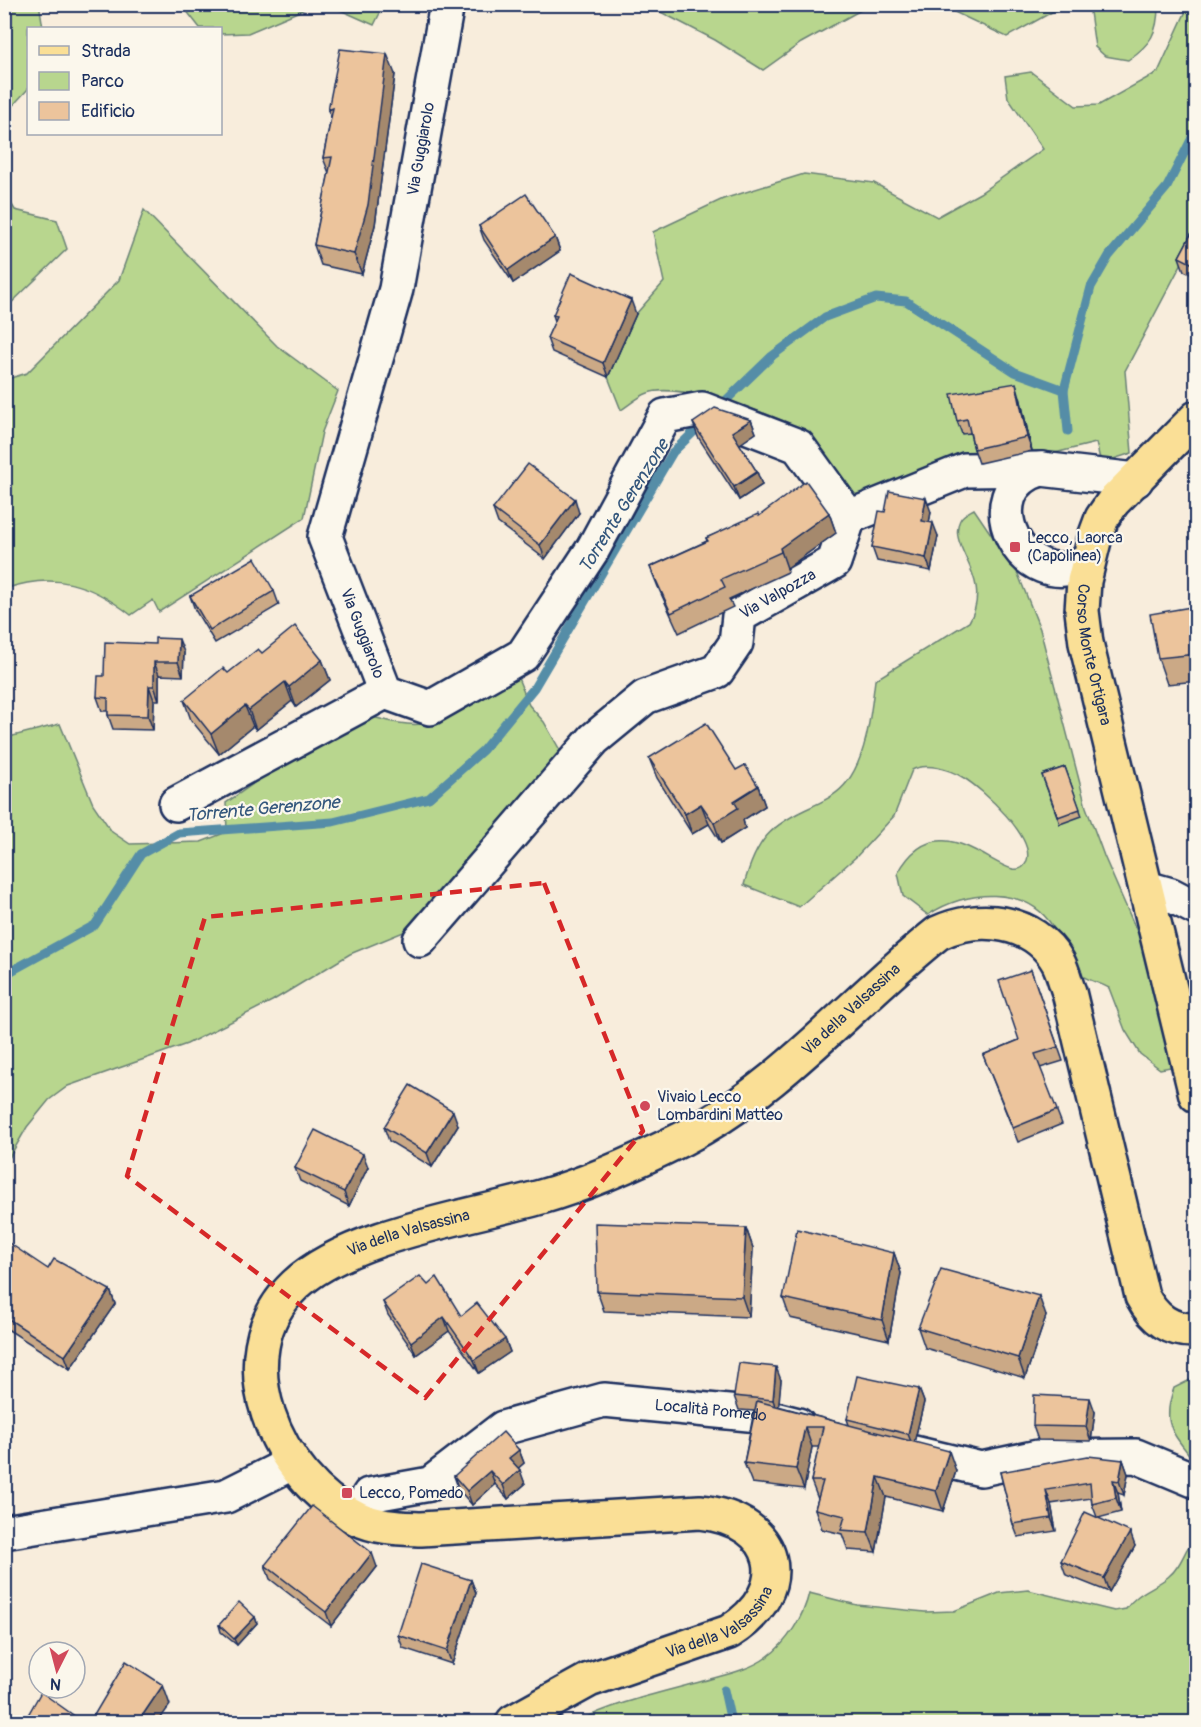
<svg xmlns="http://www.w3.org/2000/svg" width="1201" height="1727" font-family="Pangolin,sans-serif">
	<rect width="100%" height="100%" fill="#f8eddc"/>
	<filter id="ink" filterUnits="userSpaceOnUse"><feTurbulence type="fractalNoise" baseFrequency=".0167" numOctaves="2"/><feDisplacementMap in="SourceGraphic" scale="12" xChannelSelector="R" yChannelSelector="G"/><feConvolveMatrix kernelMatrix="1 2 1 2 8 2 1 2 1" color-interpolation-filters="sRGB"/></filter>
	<g filter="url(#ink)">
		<g fill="#b8d68e" stroke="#6a8276" stroke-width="1.5">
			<polygon points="5,4 44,5 40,9 43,28 28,28 28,89 5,114"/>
			<polygon points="182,5 314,5 248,33 221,34 220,28 200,28"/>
			<polygon points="329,5 384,5 374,25"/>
			<polygon points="647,5 870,5 801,43 763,70 715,40"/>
			<polygon points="933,5 1073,5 1052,12 1007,37 946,8"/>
			<path d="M 1089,5 L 1158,5 C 1158,33 1151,44 1128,60 L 1105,56 L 1095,47 Z"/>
			<path d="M 1186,5 L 1196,5 L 1196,236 L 1125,371 L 1132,453 L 1101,463 L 1096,443 L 864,499 L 854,497 C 841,480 818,443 803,431 C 779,414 676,382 648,393 C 639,396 630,404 621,410 L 608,377 L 636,314 L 664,282 L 653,232 L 723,199 L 804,174 L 874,183 L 937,217 L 980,193 L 1043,149 L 1008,98 L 1005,76 L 1031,72 L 1076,106 L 1099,105 L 1158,72 L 1186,11 Z"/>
			<polygon points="5,193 15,210 57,220 67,249 5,309"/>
			<path d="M 144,210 L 277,346 L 338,391 L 322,432 L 304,518 L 159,612 L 153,600 L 131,615 C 90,583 54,572 5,589 L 4,380 L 27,373 L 119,280 Z"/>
			<path d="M 974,509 L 1018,574 L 1040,629 L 1086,807 L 1104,856 L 1139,936 L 1176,1066 L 1160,1069 L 1140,1054 L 1125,1030 L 1109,988 C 1098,982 1080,978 1072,969 C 1062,960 1060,939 1053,927 C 1026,884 965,890 928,915 L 903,896 L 898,873 C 943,791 1010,895 1026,863 C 1038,839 982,789 964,778 C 949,769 926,762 912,770 L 894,816 L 857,856 L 799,907 L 744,885 C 756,840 770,825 813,806 C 825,800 838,794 847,782 C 867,756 871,712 875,680 L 969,622 C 995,577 946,548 960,520 C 962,515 969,512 974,509 Z"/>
			<path d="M 516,673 L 529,705 L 544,722 L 565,759 L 428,922 L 350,954 L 272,1001 L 187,1044 L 68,1086 L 49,1100 L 27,1127 L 5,1165 L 5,738 L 60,724 L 93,804 L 112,832 L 130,844 L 201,842 L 227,832 L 226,803 L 274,769 L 372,717 C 388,721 406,726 423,724 C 457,720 489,693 516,673 Z"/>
			<path d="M 1196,1377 L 1196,1464 C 1175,1434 1160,1427 1174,1388 Z"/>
			<path d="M 1196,1545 L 1196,1722 L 577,1722 C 616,1702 660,1693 703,1681 C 724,1675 750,1670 767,1657 C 787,1643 804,1616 809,1593 L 857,1605 L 925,1612 L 954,1611 L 999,1593 L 1028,1590 L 1114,1611 L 1126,1609 C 1137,1592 1153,1589 1168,1577 C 1177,1570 1182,1559 1187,1549 Z"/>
		</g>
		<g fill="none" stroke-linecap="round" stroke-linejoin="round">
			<g stroke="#558da7" stroke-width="9">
				<polyline points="718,408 772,356 825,317 876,298 906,301 1015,372 1064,390"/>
				<polyline points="1068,431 1064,390 1091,287 1109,256 1167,187 1196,130"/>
				<polyline points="4,975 95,925 141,854 179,833 333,822 429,798 483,750 534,688 673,452 704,422"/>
				<polyline points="724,1690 731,1722"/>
			</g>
			<g stroke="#1b2f5e" stroke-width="38">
				<g id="minor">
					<path id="s1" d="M 447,4 L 396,289 L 325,537 L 385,692 L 430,708 L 523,655 L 593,549 L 665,416 L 702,409 L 798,446 L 849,517"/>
					<path d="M 1041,469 C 969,489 1022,600 1088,561"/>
					<polyline points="176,804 385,692"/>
					<polyline points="1146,888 1171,895 1196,908"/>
					<path id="s2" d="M 420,940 L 594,739 L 645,697 L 717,671 L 736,643 L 739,616 L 834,562 L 849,517 L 965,470 L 1041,469 L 1136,480"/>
					<polyline points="910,1452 981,1469 1038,1457 1136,1456 1196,1481"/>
					<path id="s3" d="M 357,1518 L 369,1495 L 430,1484 L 503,1428 L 604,1400 L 759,1415 L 798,1425"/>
					<polyline points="4,1532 226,1496 292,1463"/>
				</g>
			</g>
			<g stroke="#1b2f5e" stroke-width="38">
				<g id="major">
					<path id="s4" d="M 1196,418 L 1113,502 L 1102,518 L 1095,537 L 1084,581 L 1082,611 L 1086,643 L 1196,1095"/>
					<path id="s5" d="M 513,1722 L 589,1680 L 729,1632 C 796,1590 780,1520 700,1512 L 421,1529 C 399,1528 378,1528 357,1518 C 277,1480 221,1355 295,1285 C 348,1235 470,1217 541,1197 C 590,1183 636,1162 682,1139 C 781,1089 852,1001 938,933 C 978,914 1034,919 1058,962 C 1063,971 1065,982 1069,992 L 1142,1296 C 1154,1319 1170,1331 1196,1330"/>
				</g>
			</g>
			<use href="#minor" stroke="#fbf7ec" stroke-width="33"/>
			<use href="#major" stroke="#fadf96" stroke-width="33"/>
		</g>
		<g fill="#cba986" stroke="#1b2f5e" stroke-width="1.5">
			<polygon points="395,74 375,225 362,274 321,265 314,245 329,173 323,158 331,118 328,110"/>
			<polygon points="1197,223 1197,277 1184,271 1179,257"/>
			<polygon points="479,226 555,237 560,251 513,283 484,240"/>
			<polygon points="636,314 608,377 552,352 547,338 555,321 553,315"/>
			<polygon points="1020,397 1032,451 979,463 974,449 970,433 962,434 957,421"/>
			<polygon points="751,420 756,433 739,444 757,472 762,485 739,500 698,437 693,423"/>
			<polygon points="493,509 579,513 545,559 498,523"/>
			<polygon points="885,512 931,512 929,522 938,536 931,571 877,561 872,547"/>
			<polygon points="829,513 836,533 787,568 788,572 729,599 733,607 679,633 658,587 650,567 707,541 706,538 759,516"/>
			<polygon points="274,591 279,605 215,643 195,610 190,596"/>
			<polygon points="1197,606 1197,681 1167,684 1158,658"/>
			<polygon points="184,652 183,676 159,675 159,700 154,700 153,730 113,729 108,715 108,711 102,711 97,697 104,676"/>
			<polygon points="262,653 322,660 330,680 296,707 292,701 256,730 253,726 219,754 191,720 184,700"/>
			<polygon points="649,758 736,770 758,786 765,806 743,820 745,828 721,843 709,824 692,834 657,778"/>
			<polygon points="1065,767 1082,816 1060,824 1042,775"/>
			<polygon points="1031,970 1063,1061 1040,1068 1062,1124 1018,1142 983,1055 1019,1040"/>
			<polygon points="458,1125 432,1167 389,1141 384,1127"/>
			<polygon points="368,1167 349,1206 300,1181 295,1168"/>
			<polygon points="746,1228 753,1248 749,1317 604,1311 597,1291"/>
			<polygon points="4,1251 48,1269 110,1290 115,1304 70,1369 4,1327"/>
			<polygon points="894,1253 901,1273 889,1340 790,1318 783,1298"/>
			<polygon points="428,1285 461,1316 505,1339 510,1352 479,1373 449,1331 416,1355 388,1315 383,1302"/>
			<polygon points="1046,1316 1025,1378 925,1348 918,1328"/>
			<polygon points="781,1380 778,1406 849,1425 847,1419 919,1389 924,1402 914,1442 956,1471 943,1511 886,1497 876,1552 848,1550 842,1534 822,1529 815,1509 818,1499 811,1481 819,1447 812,1447 804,1489 752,1483 744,1463 754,1411 739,1410 734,1396"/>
			<polygon points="1095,1412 1091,1441 1038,1440 1033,1426"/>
			<polygon points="519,1450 524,1463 518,1468 525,1484 508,1499 495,1484 472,1505 459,1490 454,1476"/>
			<polygon points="1123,1460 1128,1474 1124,1495 1118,1493 1121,1512 1098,1518 1135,1546 1109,1592 1066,1575 1061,1561 1097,1517 1092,1504 1091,1498 1051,1504 1056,1531 1018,1537 1013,1524 1000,1472"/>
			<polygon points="265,1565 377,1567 331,1626 270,1579"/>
			<polygon points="471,1580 476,1593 452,1664 403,1648 398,1635"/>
			<polygon points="255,1617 257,1623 237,1645 221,1632 219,1625"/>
		</g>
		<g fill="#a5896d" stroke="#1b2f5e" stroke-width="1.5">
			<polygon points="387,54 395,74 375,225 362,274 354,254"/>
			<polygon points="555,237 560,251 513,283 508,270"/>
			<polygon points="631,300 636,314 608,377 603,363"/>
			<polygon points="1016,383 1020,397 1032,451 1027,437"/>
			<polygon points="751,420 756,433 737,446 732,432"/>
			<polygon points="757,472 762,485 739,500 734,487"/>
			<polygon points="926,498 931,512 927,534 922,521"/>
			<polygon points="575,499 579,513 545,559 540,545"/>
			<polygon points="829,513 836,533 787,568 780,548"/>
			<polygon points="933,523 938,536 931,571 926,558"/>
			<polygon points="179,639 184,652 183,676 178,662"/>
			<polygon points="322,660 330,680 296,707 289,687"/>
			<polygon points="154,662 159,675 159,700 154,686"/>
			<polygon points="285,682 292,701 256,730 249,710"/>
			<polygon points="149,686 154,700 153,730 148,716"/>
			<polygon points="245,706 253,726 219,754 211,734"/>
			<polygon points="758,786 765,806 743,820 745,828 721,843 714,823 734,801"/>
			<polygon points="701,804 709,824 692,834 685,814"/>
			<polygon points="453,1111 458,1125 432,1167 427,1153"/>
			<polygon points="363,1154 368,1167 349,1206 344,1192"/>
			<polygon points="746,1228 753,1248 749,1317 742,1297"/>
			<polygon points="894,1253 901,1273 889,1340 882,1320"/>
			<polygon points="110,1290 115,1304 70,1369 65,1356"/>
			<polygon points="1039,1296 1046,1316 1025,1378 1018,1358"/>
			<polygon points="444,1317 449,1331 416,1355 411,1342"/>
			<polygon points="505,1339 510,1352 479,1373 474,1360"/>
			<polygon points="776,1367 781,1380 778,1414 773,1400"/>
			<polygon points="919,1389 924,1402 913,1447 908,1434"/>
			<polygon points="1090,1398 1095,1412 1091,1441 1086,1427"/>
			<polygon points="805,1427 812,1447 804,1489 796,1469"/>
			<polygon points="4,1433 8,1444 4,1449"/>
			<polygon points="519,1450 524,1463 514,1472 509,1458"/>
			<polygon points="949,1451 956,1471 943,1511 936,1491"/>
			<polygon points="1123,1460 1128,1474 1124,1495 1119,1481"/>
			<polygon points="520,1470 525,1484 508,1499 503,1485"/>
			<polygon points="490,1471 495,1484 472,1505 467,1491"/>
			<polygon points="878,1477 886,1497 876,1552 868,1532"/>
			<polygon points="1113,1480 1118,1493 1121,1512 1116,1498"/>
			<polygon points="1046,1490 1051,1504 1056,1531 1051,1518"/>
			<polygon points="1130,1532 1135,1546 1109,1592 1104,1578"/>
			<polygon points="372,1553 377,1567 331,1626 326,1612"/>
			<polygon points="471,1580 476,1593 452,1664 447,1651"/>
			<polygon points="255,1617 257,1623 237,1645 234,1639"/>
			<polygon points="163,1685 170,1705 158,1722 138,1722"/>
		</g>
		<g fill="#ecc49c" stroke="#1b2f5e" stroke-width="1.5">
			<polygon points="340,49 387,54 368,205 354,254 314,245 332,157 323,158 333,108 328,110"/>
			<polygon points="526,194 555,237 508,270 479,226"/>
			<polygon points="1197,223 1197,266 1179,257"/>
			<polygon points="571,273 631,300 603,363 547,338 557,316 553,315"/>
			<polygon points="1016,383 1027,437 974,449 967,419 957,421 951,394"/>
			<polygon points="715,408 751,420 732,432 757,472 734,487 693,423"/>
			<polygon points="528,464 575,499 540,545 493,509"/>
			<polygon points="806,481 829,513 780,548 781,552 721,579 725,587 671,613 650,567 708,541 706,538 758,514 759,516"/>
			<polygon points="889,491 926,498 922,521 933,523 926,558 872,547 879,511 885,512"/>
			<polygon points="1194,527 1197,527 1197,543"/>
			<polygon points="255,558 274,591 210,630 190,596"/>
			<polygon points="1197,606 1197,654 1158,658 1150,614"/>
			<polygon points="295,626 322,660 289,687 285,682 249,710 245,706 211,734 184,700 223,668 228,673 258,649 262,653"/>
			<polygon points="155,638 179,639 178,662 154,662 154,686 149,686 148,716 108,715 108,698 97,697 98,676 104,676 105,642 155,644"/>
			<polygon points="706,723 736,770 745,765 758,786 734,801 738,808 714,823 701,804 685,814 649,758"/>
			<polygon points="1065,767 1080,809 1058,817 1042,775"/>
			<polygon points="1031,970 1058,1047 1035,1054 1057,1110 1013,1128 983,1055 1019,1040 999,981"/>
			<polygon points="410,1085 453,1111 427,1153 384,1127"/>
			<polygon points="315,1130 363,1154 344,1192 295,1168"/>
			<polygon points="595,1223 746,1228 742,1297 597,1291"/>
			<polygon points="797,1229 894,1253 882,1320 783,1298"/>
			<polygon points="9,1243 48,1269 54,1259 110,1290 65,1356 4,1316 4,1251"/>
			<polygon points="941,1269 1039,1296 1018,1358 918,1328"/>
			<polygon points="420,1276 428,1285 437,1277 461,1316 477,1303 505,1339 474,1360 444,1317 411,1342 383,1302"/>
			<polygon points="739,1363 776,1367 773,1400 734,1396"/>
			<polygon points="857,1376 919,1389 908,1434 847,1419"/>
			<polygon points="1034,1395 1090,1398 1086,1427 1033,1426"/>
			<polygon points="757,1401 949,1451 936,1491 878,1477 868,1532 841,1530 845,1516 815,1509 823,1481 811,1481 823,1427 805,1427 796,1469 744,1463"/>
			<polygon points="503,1432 519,1450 509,1458 520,1470 503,1485 490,1471 467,1491 454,1476"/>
			<polygon points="1088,1456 1123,1460 1119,1481 1113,1480 1116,1498 1092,1504 1090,1483 1046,1490 1051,1518 1013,1524 1000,1472"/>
			<polygon points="312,1506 372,1553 326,1612 265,1565"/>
			<polygon points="1085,1512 1130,1532 1104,1578 1061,1561"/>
			<polygon points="421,1564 471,1580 447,1651 398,1635"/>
			<polygon points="239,1602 255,1617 234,1639 219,1625"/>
			<polygon points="126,1661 163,1685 138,1722 90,1722"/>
			<polygon points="41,1692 83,1722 24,1722"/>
		</g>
	</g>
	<path fill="none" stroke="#d62828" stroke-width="4.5" stroke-dasharray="12 8" stroke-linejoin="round" d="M 544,883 L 643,1131 L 425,1398 L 127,1176 L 205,917 Z"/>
	<g fill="#d1495b" stroke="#fbf7ec" stroke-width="2">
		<rect x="1009" y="541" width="12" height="12" rx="3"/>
		<circle cx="645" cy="1106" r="6"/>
		<rect x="341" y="1487" width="12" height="12" rx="3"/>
	</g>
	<g text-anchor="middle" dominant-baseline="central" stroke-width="4.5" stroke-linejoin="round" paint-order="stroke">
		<g font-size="16" fill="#1b2f5e" stroke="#fbf7ec">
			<text transform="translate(421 149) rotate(-80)">Via Guggiarolo</text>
			<text stroke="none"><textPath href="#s2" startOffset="514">Via Valpozza</textPath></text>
			<text stroke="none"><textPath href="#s1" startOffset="651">Via Guggiarolo</textPath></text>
			<text stroke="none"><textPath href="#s4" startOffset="278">Corso Monte Ortigara</textPath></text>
			<text stroke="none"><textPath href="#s5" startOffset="1668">Via della Valsassina</textPath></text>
			<text stroke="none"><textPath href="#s5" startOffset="1164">Via della Valsassina</textPath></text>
			<text stroke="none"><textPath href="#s3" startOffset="392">Località Pomedo</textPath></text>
			<text stroke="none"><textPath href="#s5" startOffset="232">Via della Valsassina</textPath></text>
		</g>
		<g font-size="16" fill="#1b2f5e" stroke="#fbf7ec" text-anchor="start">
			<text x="1027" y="538">Lecco, Laorca<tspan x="1027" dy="18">(Capolinea)</tspan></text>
			<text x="657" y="1097">Vivaio Lecco<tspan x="657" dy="18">Lombardini Matteo</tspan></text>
			<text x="359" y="1493">Lecco, Pomedo</text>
		</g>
		<g font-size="18" font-style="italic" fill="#33567c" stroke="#fbf7ec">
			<text transform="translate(624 506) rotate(-58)">Torrente Gerenzone</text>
			<text transform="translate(263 809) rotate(-5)">Torrente Gerenzone</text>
		</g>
	</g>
	<rect width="1201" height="1727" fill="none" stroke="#fbf7ec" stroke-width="24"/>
	<rect x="12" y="12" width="1177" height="1703" fill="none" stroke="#1b2f5e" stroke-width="2" filter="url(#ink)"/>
	<rect x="27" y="27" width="195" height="108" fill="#fbf7ec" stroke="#a1a7b3" stroke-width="1.5"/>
	<rect x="39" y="46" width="30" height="9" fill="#fadf96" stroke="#a1a7b3" stroke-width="1.5"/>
	<text x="81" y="57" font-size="18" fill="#1b2f5e">Strada</text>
	<rect x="39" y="72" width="30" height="18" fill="#b8d68e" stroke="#a1a7b3" stroke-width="1.5"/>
	<text x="81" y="87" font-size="18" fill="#1b2f5e">Parco</text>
	<rect x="39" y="102" width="30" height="18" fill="#ecc49c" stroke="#a1a7b3" stroke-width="1.5"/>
	<text x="81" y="117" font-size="18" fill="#1b2f5e">Edificio</text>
	<g transform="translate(57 1670) rotate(186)"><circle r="28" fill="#fbf7ec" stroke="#a1a7b3" stroke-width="1.5"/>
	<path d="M0-4.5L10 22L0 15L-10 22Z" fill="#d1495b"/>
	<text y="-9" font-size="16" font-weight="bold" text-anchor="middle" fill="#1b2f5e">N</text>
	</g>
</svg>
